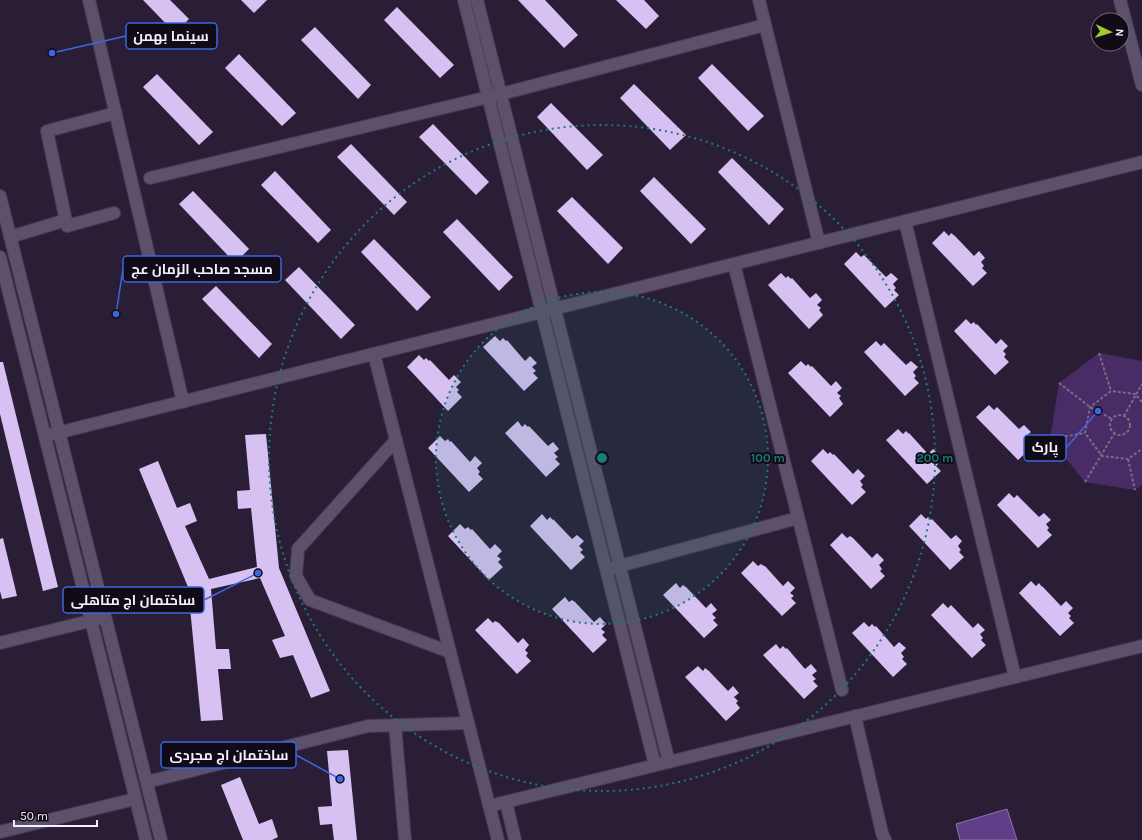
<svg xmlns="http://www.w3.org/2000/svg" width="1142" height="840" font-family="Karla,Cairo,sans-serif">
	<rect width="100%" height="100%" fill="#2a1e37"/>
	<polygon fill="#492b66" points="1099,353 1142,361 1142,485 1135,490 1085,482 1050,439 1059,383"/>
	<polygon fill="#633e88" stroke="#8f73ab" points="1007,809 1017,840 960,840 956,824"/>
	<g fill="#d7c1f3">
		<polygon points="143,0 170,0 189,19 175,33"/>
		<polygon points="241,0 267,0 254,13"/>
		<polygon points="518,0 545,0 578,35 564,48"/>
		<polygon points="616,0 644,0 659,16 646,29"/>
		<polygon points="397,7 454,65 440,78 384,20"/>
		<polygon points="315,27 371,85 358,99 301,40"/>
		<polygon points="239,54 296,113 282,126 225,68"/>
		<polygon points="712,64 764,116 748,131 698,78"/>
		<polygon points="157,74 213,132 199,145 143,87"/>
		<polygon points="634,84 686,135 670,150 620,98"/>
		<polygon points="551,103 603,155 587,170 537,117"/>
		<polygon points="433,124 489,182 476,195 419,137"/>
		<polygon points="351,144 407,202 394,215 337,157"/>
		<polygon points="732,158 784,209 769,225 718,172"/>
		<polygon points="275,171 331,230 318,243 261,185"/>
		<polygon points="654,177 706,229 691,244 640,191"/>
		<polygon points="193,191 249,249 235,263 179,204"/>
		<polygon points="572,197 623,248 608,264 557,211"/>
		<polygon points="457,219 513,277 499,291 443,232"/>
		<polygon points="944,231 949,236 951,233 955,236 974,256 979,251 985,258 981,262 984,266 982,268 987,273 973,286 932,243"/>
		<polygon points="374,239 431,297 417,311 361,252"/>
		<polygon points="856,252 861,257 864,255 886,277 891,273 898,279 893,284 896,288 894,290 899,295 885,308 844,264"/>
		<polygon points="299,267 355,325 341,339 285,280"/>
		<polygon points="781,273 786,278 788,276 791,279 792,278 810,298 816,293 822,300 817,305 821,308 819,310 823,315 809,329 768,285"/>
		<polygon points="216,286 272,344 259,358 202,299"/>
		<polygon points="966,319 971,324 974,322 976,325 977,324 996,344 1001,339 1008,346 1003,351 1006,354 1004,357 1009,362 995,375 954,331"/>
		<polygon points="495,336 500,341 503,338 506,341 507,340 525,361 530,356 537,363 532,367 536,371 533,373 538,378 524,391 483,347"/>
		<polygon points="876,341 881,346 884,343 906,365 911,361 918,367 913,372 916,376 914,378 919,383 905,396 864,352"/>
		<polygon points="419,355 424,360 426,358 429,361 430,360 449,380 454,375 461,382 456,387 459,390 457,392 462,397 448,411 407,367"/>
		<polygon points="801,361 806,366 808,364 811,367 812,366 831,386 836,381 842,388 837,393 841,396 839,398 843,404 830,417 788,373"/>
		<polygon points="0,362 3,362 58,587 43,591 0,414"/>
		<polygon points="989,405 994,410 997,407 1019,429 1024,425 1031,432 1026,436 1029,440 1027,442 1032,447 1018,460 976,417"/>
		<polygon points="518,421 522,427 525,424 528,427 529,426 548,446 553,442 559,449 554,453 558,457 555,459 560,464 546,477 505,433"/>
		<polygon points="898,429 903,434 906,431 909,434 909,433 928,454 933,449 940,456 935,460 938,464 936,466 941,471 927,484 886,440"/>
		<polygon points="266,434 279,568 330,691 311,698 293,655 280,658 272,640 285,636 260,578 211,589 216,649 229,649 231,669 218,669 223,720 201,721 188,587 139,469 158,461 177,508 190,503 197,521 185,526 209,579 257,567 251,508 238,509 237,491 250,490 245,435"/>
		<polygon points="440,436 445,441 448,439 450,442 451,441 470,462 475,456 482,463 477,468 480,472 478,474 483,479 469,492 428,448"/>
		<polygon points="823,449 828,454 830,452 833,455 834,454 853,474 858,469 865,476 860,481 863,485 861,487 866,492 852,505 811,461"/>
		<polygon points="1009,493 1014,498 1017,495 1039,517 1044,513 1051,520 1046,524 1049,528 1047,530 1052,535 1038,548 997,505"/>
		<polygon points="542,514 547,520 550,517 553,520 553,519 572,539 577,535 584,541 579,546 583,550 580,552 585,557 571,570 530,526"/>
		<polygon points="921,514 926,519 928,517 931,520 932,519 951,539 956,535 962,541 958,546 961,550 959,552 964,557 950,570 909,526"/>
		<polygon points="460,524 465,529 468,527 471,530 472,529 490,549 495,544 502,551 497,556 501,559 498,562 503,567 489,580 448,536"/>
		<polygon points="842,533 847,538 850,536 853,538 872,558 877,553 884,560 879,565 882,569 880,571 885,576 871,589 830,545"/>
		<polygon points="3,538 17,596 2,599 0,591 0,539"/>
		<polygon points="753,561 758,566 761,564 764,566 765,566 783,586 788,581 795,588 790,593 794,596 791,598 796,603 782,616 741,573"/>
		<polygon points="1031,581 1036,586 1039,583 1042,587 1042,586 1061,606 1066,601 1073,608 1068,613 1071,616 1069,618 1074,623 1060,636 1019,593"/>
		<polygon points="676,583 680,588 683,585 687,588 706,608 711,603 717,610 712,614 716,618 713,620 718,625 704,638 663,595"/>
		<polygon points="565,597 569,602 572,600 575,602 594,622 600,617 606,624 601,629 605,632 602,635 607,640 593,653 552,609"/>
		<polygon points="943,603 948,608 951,605 954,608 973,628 978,623 985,630 980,634 983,638 981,640 986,645 972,658 931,615"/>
		<polygon points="488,618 493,623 495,621 499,623 518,643 523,638 529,645 525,650 528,653 526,656 531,661 517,674 475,630"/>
		<polygon points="864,622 869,627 872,624 875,627 876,626 894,647 899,642 906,648 901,653 904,657 902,659 907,664 893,677 852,633"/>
		<polygon points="776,644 780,649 783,646 786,649 787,648 805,669 811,664 817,671 812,675 816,679 813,681 818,686 804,699 763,655"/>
		<polygon points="698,666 703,671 705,668 709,671 728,691 733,686 739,693 734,697 738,701 736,703 740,708 726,721 685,677"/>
		<polygon points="348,750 357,840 334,840 332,824 320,825 318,807 332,806 327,751"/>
		<polygon points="240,777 259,824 272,819 278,837 272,840 243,840 221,785"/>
	</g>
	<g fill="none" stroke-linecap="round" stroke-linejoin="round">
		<g stroke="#453a4f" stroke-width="14">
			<g id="minor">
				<polyline points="89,0 183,402"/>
				<polyline points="464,0 655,765"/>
				<polyline points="477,0 669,762"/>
				<polyline points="759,0 819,243"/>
				<polyline points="1120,0 1142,85"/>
				<polyline points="150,178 501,94 765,25"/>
				<polyline points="0,196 161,840"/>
				<polyline points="114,213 67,226 47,131 116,113"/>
				<polyline points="905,221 1015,677"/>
				<polyline points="10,237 66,220"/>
				<polyline points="0,257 146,840"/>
				<polyline points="734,264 842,690"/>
				<polyline points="374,354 498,840"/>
				<polyline points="45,436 1142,162"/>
				<polyline points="396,440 298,549 296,576 310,600 450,652"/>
				<polyline points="612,568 798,518"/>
				<polyline points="0,643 98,619"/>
				<polyline points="855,716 882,833 885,840"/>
				<polyline points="395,725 405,840"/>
				<polyline points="147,782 368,726 468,723"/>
				<polyline points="506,802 515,840"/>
				<polyline points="489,806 1142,646"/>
				<polyline points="0,832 135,799"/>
			</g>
		</g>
		<g stroke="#786e83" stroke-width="2" stroke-dasharray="3 2" stroke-linecap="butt">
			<polyline points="1099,353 1111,391"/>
			<polyline points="1059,383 1090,407 1112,419"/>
			<polyline points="1142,402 1135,394 1111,391 1090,407 1085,433 1102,456 1128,459 1142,449"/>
			<circle cx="1120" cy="425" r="10"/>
			<polyline points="1124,416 1142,384"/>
			<polyline points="1050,439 1085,433"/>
			<polyline points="1128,459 1135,490"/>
			<polyline points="1085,482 1114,434"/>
		</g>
		<use href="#minor" stroke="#5d506d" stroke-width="12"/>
	</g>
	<circle cx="602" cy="458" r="166" fill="#1b7c75" fill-opacity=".12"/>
	<g fill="none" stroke="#1b7c75" stroke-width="2" stroke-dasharray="2 4">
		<circle cx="602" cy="458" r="166"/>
		<circle cx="602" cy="458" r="333"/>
	</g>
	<circle cx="602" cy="458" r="6" fill="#1b7c75" stroke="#100b16" stroke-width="2"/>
	<g font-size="12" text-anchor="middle" font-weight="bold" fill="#1b7c75" stroke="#100b16" stroke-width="4" stroke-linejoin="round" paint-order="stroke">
		<text x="768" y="462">100 m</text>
		<text x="935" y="462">200 m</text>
	</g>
	<path fill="none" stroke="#3e66de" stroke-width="1.5" d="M52 53L126 36M116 314L123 269M1098 411L1066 448M258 573L204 600M340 779L296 755"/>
	<g fill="#3e66de" stroke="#100b16" stroke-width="1.5">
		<circle cx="52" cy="53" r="4"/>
		<circle cx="116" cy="314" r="4"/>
		<circle cx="1098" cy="411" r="4"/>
		<circle cx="258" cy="573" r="4"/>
		<circle cx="340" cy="779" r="4"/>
	</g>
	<g fill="#100b16" stroke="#3e66de" stroke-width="1.5">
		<rect x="126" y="23" width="91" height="26" rx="4"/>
		<rect x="123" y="256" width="158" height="26" rx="4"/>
		<rect x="1024" y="435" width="42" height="26" rx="4"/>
		<rect x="63" y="587" width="141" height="26" rx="4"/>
		<rect x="161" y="742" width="135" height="26" rx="4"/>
	</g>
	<g font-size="14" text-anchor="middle" font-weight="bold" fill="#f6f0fe">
		<text x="171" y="41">سینما بهمن</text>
		<text x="202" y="274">مسجد صاحب الزمان عج</text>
		<text x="1045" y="452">پارک</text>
		<text x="133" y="605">ساختمان اچ متاهلی</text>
		<text x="229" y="760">ساختمان اچ مجردی</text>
	</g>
	<g transform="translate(1110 32) rotate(94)"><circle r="19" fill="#100b16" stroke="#6c6773"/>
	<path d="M0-3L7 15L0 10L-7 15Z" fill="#9dca30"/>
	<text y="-6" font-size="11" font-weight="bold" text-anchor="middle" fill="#f6f0fe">N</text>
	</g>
	<path d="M14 820v6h83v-6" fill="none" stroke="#f6f0fe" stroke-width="2"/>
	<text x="20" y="820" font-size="12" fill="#f6f0fe" stroke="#100b16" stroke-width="3" paint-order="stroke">50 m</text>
</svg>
